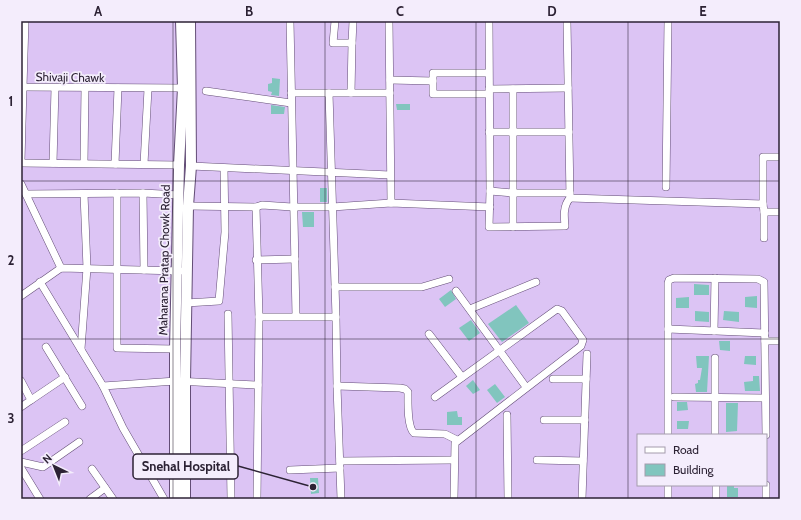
<svg xmlns="http://www.w3.org/2000/svg" width="801" height="520" font-family="Cabin,sans-serif">
	<rect width="100%" height="100%" fill="#dcc4f4"/>
	<g fill="#81c5be">
		<polygon points="272,78 280,79 279,96 271,95 272,92 268,91 268,84 272,83"/>
		<polygon points="396,104 410,104 410,110 397,110"/>
		<polygon points="271,105 285,107 284,114 271,114"/>
		<rect x="320" y="188" width="7" height="14"/>
		<polygon points="302,212 314,212 314,227 303,227"/>
		<polygon points="694,284 709,285 709,295 694,295"/>
		<polygon points="451,290 456,299 445,307 439,299"/>
		<polygon points="757,296 757,308 745,307 745,297"/>
		<polygon points="689,297 689,308 676,308 676,298"/>
		<polygon points="516,305 529,323 502,342 488,324"/>
		<polygon points="695,311 709,312 709,322 695,321"/>
		<polygon points="724,311 739,312 739,322 723,320"/>
		<polygon points="471,320 480,333 469,341 459,328"/>
		<polygon points="719,341 730,341 730,351 720,350"/>
		<polygon points="696,356 709,356 707,392 696,392 695,384 698,383 698,380 700,380 702,368 697,368"/>
		<polygon points="745,356 756,356 756,365 744,364"/>
		<polygon points="753,376 759,376 760,391 745,391 744,382 753,381"/>
		<polygon points="473,380 480,390 473,394 466,386"/>
		<polygon points="495,384 505,397 497,403 487,390"/>
		<polygon points="677,402 687,402 688,410 677,411"/>
		<polygon points="726,403 738,403 737,431 726,432"/>
		<polygon points="457,411 458,417 462,417 462,425 447,425 447,412"/>
		<polygon points="677,421 689,421 688,429 677,429"/>
		<polygon points="310,478 318,478 319,493 311,494"/>
		<polygon points="727,485 734,485 734,488 738,488 738,497 727,497"/>
	</g>
	<g fill="none" stroke-linecap="round" stroke-linejoin="round">
		<g stroke="#634d76" stroke-width="8">
			<g id="street">
				<polyline points="25,21 23,87 183,88"/>
				<polyline points="290,21 296,316"/>
				<polyline points="335,21 333,43 352,43 351,93"/>
				<polyline points="389,21 391,203"/>
				<path d="M 489,21 L 490,191 L 489,227 L 565,226 C 564,216 563,206 570,198"/>
				<polyline points="567,21 570,198 763,204 764,212 780,212"/>
				<polyline points="352,43 353,21"/>
				<polyline points="390,80 433,81 433,73 488,73"/>
				<polyline points="433,81 433,94 489,94"/>
				<polyline points="489,89 568,88"/>
				<polyline points="513,89 513,227"/>
				<polyline points="206,91 291,103"/>
				<polyline points="291,93 390,93"/>
				<polyline points="329,93 336,317"/>
				<polyline points="489,132 569,132"/>
				<polyline points="21,161 23,87"/>
				<polyline points="21,163 179,165"/>
				<polyline points="53,163 55,88"/>
				<polyline points="84,163 85,88"/>
				<polyline points="115,164 118,88"/>
				<polyline points="144,164 148,89"/>
				<polyline points="191,166 390,175"/>
				<polyline points="21,184 61,268"/>
				<polyline points="666,187 668,21"/>
				<polyline points="490,191 513,193 570,193"/>
				<polyline points="117,193 117,348 175,349"/>
				<polyline points="143,193 144,270"/>
				<polyline points="26,194 143,193 179,195"/>
				<polyline points="763,204 763,157 780,157"/>
				<polyline points="188,206 256,207 262,205 292,207 332,207 391,203 490,207"/>
				<polyline points="256,207 259,317"/>
				<polyline points="764,238 764,212"/>
				<polyline points="256,260 295,259"/>
				<polyline points="40,282 103,386"/>
				<polyline points="335,287 422,287 449,279"/>
				<polyline points="456,291 526,387"/>
				<polyline points="21,296 61,268 180,271"/>
				<polyline points="186,303 219,301 225,232 224,168"/>
				<polyline points="470,309 536,282"/>
				<polyline points="228,314 231,499"/>
				<polyline points="668,329 765,333"/>
				<polyline points="714,331 715,278"/>
				<polyline points="429,334 462,377"/>
				<polyline points="765,341 780,341"/>
				<polyline points="46,347 82,406"/>
				<polyline points="81,349 87,268 84,194"/>
				<polyline points="715,358 715,435"/>
				<polyline points="553,379 586,379"/>
				<polyline points="21,381 31,400 21,407"/>
				<path d="M 337,386 L 400,388 L 405,389 L 408,392 C 408,402 407,427 414,433 L 445,434 L 457,440"/>
				<polyline points="435,397 557,309 562,311 583,340 581,346 455,443 454,499"/>
				<polyline points="674,397 765,398"/>
				<polyline points="31,400 65,377"/>
				<polyline points="507,415 508,499"/>
				<polyline points="544,420 585,420"/>
				<polyline points="668,435 668,283 669,280 674,278 758,279 764,282 766,435"/>
				<polyline points="21,451 65,422"/>
				<polyline points="537,460 583,461"/>
				<polyline points="340,461 454,460"/>
				<polyline points="21,462 43,467 79,442"/>
				<polyline points="21,468 40,499"/>
				<polyline points="92,469 113,499"/>
				<polyline points="290,470 340,468"/>
				<polyline points="668,485 668,499"/>
				<polyline points="716,485 716,499"/>
				<polyline points="766,485 766,499"/>
				<polyline points="90,499 105,488"/>
				<polyline points="164,499 123,428 103,386 176,381 258,385"/>
				<polyline points="257,499 259,317 336,317 337,386 341,499"/>
				<polyline points="582,499 587,354"/>
			</g>
		</g>
		<g stroke="#634d76" stroke-width="12">
			<g id="secondary">
				<polyline points="175,499 175,349 179,165 183,88 181,21"/>
				<polyline points="185,499 185,381 188,206 191,166 190,21"/>
			</g>
		</g>
		<use href="#street" stroke="#fff" stroke-width="7"/>
		<use href="#secondary" stroke="#fff" stroke-width="10"/>
	</g>
	<path fill="none" stroke="#2c2234" stroke-width="1" stroke-opacity="0.55" d="M 173,21 L 173,499M 325,21 L 325,499M 476,21 L 476,499M 628,21 L 628,499M 21,181 L 780,181M 21,339 L 780,339"/>
	<g text-anchor="middle" dominant-baseline="central" stroke-width="3.5" stroke-linejoin="round" paint-order="stroke">
		<g font-size="12" fill="#2c2234" stroke="#f4edfc">
			<text transform="translate(70 77) rotate(1)">Shivaji Chawk</text>
			<text transform="translate(164 260) rotate(-89)">Maharana Pratap Chowk Road</text>
		</g>
	</g>
	<path fill="none" stroke="#2c2234" stroke-width="1.5" d="M313 487L238 466"/>
	<circle fill="#2c2234" stroke="#f4edfc" stroke-width="1.5" cx="313" cy="487" r="4"/>
	<rect fill="#f4edfc" stroke="#2c2234" stroke-width="1.5" x="133" y="454" width="105" height="25" rx="4"/>
	<g font-size="13" text-anchor="middle" font-weight="bold" fill="#2c2234">
		<text x="186" y="471">Snehal Hospital</text>
	</g>
	<rect width="801" height="520" fill="none" stroke="#f4edfc" stroke-width="44"/>
	<rect x="637" y="434" width="130" height="52" fill="#f4edfc" stroke="#a49cac"/>
	<rect x="645" y="447" width="20" height="6" fill="#ffffff" stroke="#a49cac"/>
	<text x="673" y="454" font-size="12" fill="#2c2234">Road</text>
	<rect x="645" y="464" width="20" height="12" fill="#81c5be" stroke="#a49cac"/>
	<text x="673" y="474" font-size="12" fill="#2c2234">Building</text>
	<g transform="translate(54 466) rotate(317)" stroke="#f4edfc" stroke-width="3" paint-order="stroke">
	<path d="M0-3L7 15L0 10L-7 15Z" fill="#2c2234"/>
	<text y="-6" font-size="11" font-weight="bold" text-anchor="middle" fill="#2c2234">N</text>
	</g>
	<rect x="22" y="22" width="757" height="476" fill="none" stroke="#2c2234" stroke-width="1.5"/>
	<g font-size="13" text-anchor="middle" font-weight="bold" fill="#2c2234">
		<text x="98" y="16">A</text>
		<text x="249" y="16">B</text>
		<text x="400" y="16">C</text>
		<text x="552" y="16">D</text>
		<text x="703" y="16">E</text>
		<text x="11" y="106">1</text>
		<text x="11" y="265">2</text>
		<text x="11" y="423">3</text>
	</g>
</svg>
